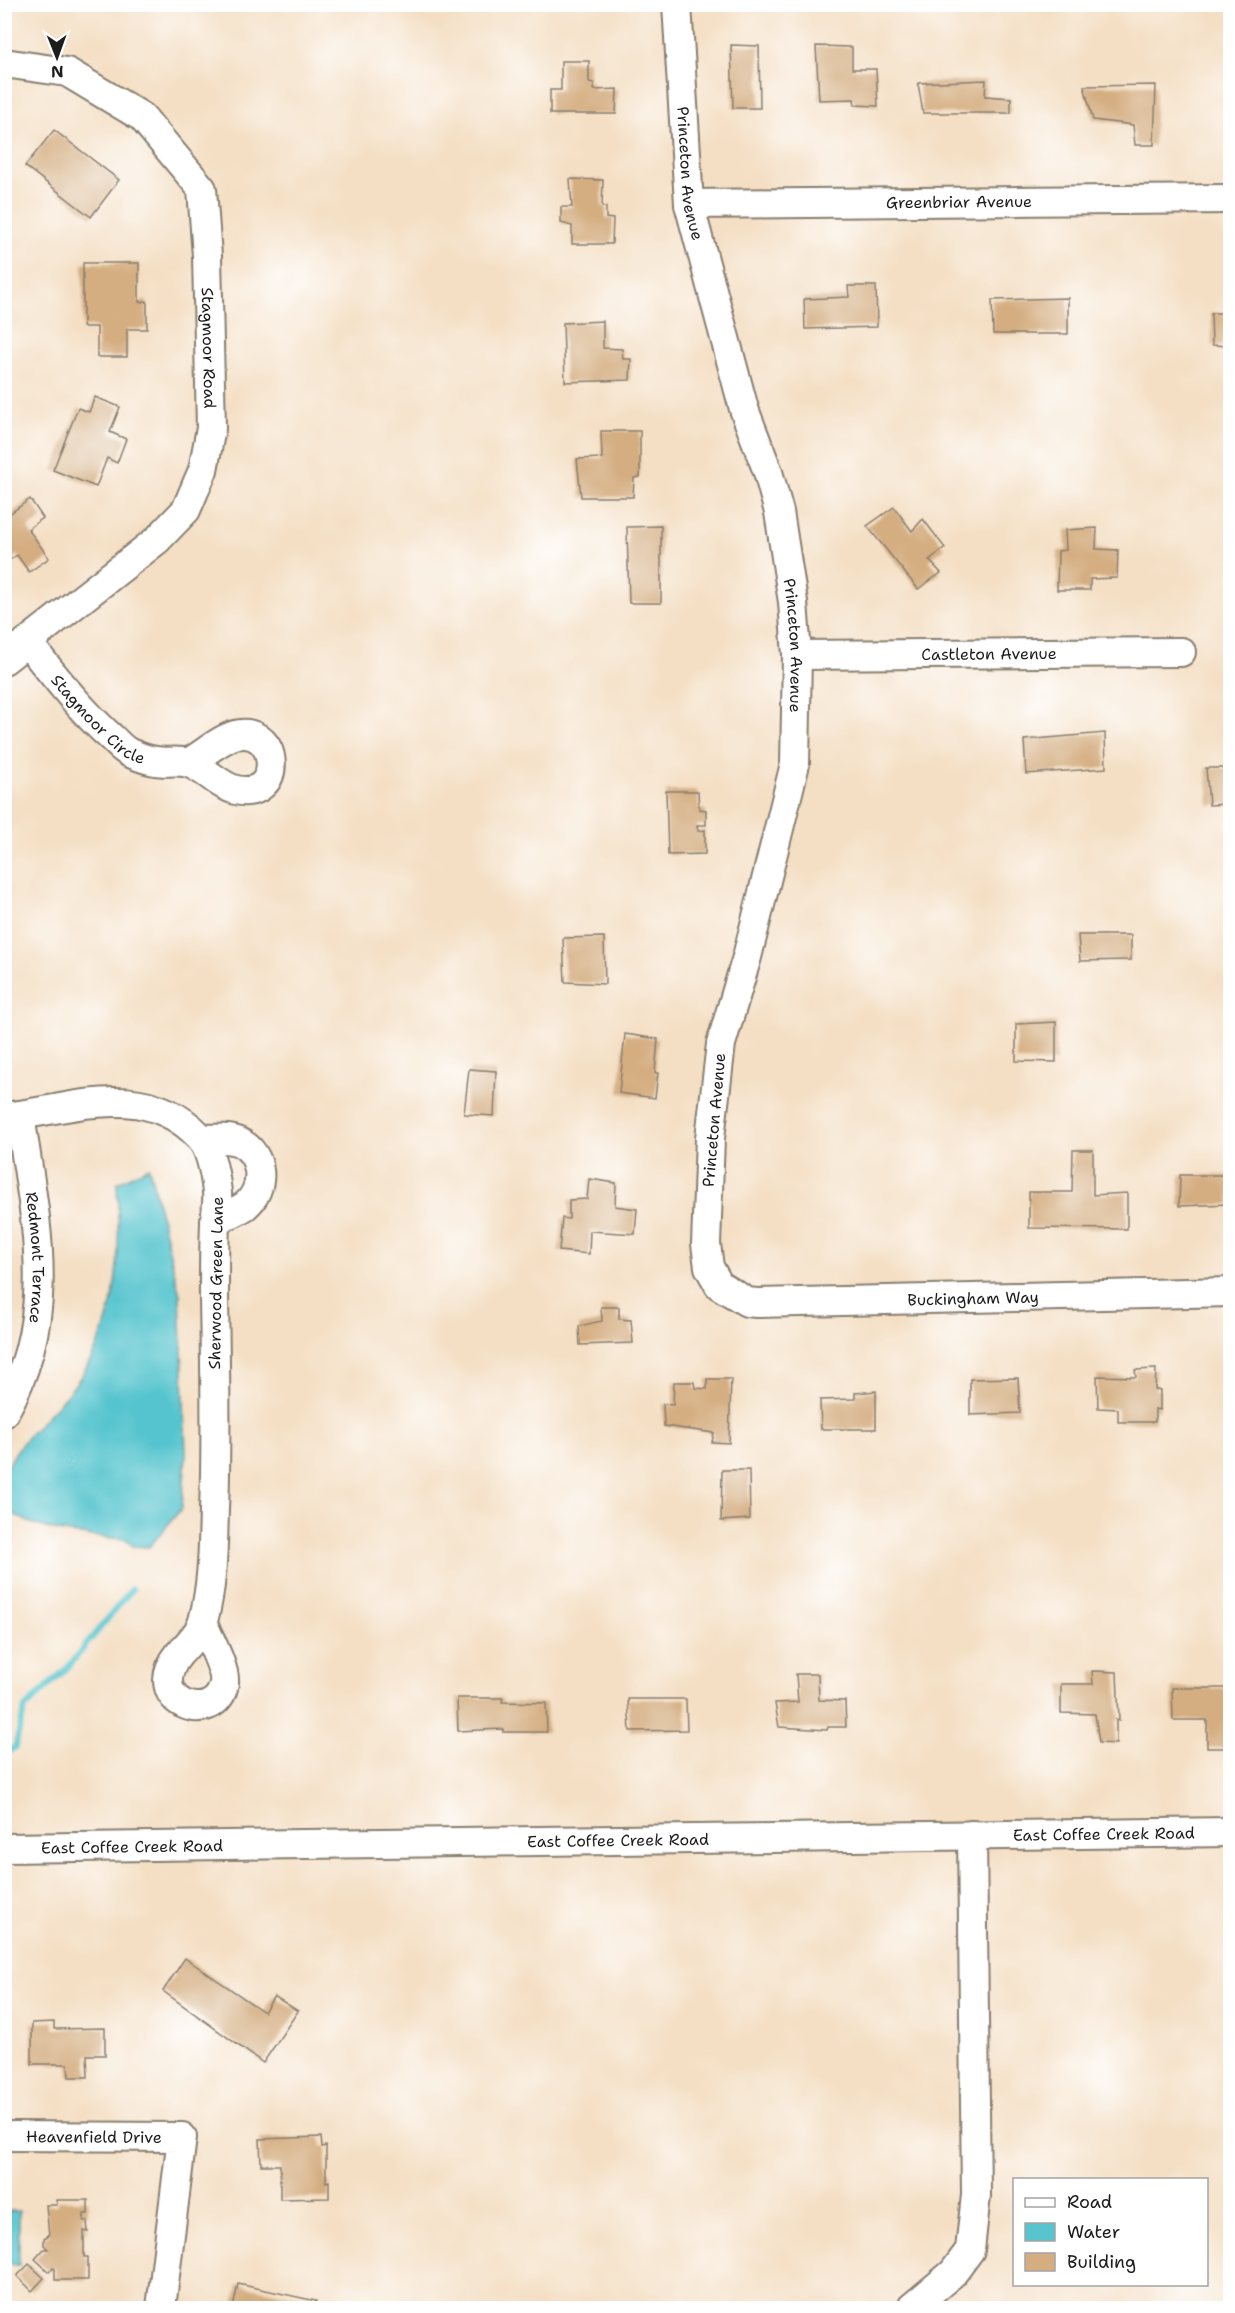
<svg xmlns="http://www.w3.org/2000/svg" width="1235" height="2313" font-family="'Shantell Sans',sans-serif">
	<rect width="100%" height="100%" fill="#fff"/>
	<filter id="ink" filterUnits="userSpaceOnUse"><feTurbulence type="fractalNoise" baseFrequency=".0167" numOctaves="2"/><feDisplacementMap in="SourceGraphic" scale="12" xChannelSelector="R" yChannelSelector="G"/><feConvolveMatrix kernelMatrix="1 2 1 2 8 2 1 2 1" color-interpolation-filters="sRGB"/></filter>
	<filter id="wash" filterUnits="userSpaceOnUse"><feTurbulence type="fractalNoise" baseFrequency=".008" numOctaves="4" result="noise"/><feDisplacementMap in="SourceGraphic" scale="24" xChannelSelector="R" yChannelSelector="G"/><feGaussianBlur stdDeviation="1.35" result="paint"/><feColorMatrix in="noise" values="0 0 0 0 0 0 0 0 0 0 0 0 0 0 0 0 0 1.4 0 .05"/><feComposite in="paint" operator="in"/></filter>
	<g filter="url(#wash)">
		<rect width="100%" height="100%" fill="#f4dfc4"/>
		<g fill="#57c4ce" stroke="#3a7075" stroke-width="1.5">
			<path d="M 149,1167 L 180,1295 L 186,1455 L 182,1508 L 149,1547 L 133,1546 L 126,1539 C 93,1537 26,1532 5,1506 C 4,1496 1,1479 6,1470 C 22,1432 64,1406 85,1370 C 121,1308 120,1252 117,1183 Z"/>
			<rect x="7" y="2211" width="12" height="54"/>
		</g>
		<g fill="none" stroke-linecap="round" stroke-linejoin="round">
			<polyline stroke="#57c4ce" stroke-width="6" points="4,1755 15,1747 25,1708 68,1667 132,1589"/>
		</g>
		<g id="blocks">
			<g fill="#d4ad80">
				<polygon points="731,45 759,46 760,108 733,108"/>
				<polygon points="816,46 852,47 852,69 876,69 878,106 855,105 854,99 819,100"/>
				<polygon points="561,61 589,61 589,82 594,83 594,90 617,89 616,114 550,114 550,90 561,90"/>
				<polygon points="986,80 985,96 1011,98 1011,113 923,113 918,83"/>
				<polygon points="1156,85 1154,145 1135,145 1133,125 1093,120 1084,86"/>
				<polygon points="54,130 119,180 91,217 25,166"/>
				<polygon points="570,179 603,180 602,206 606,207 606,218 613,219 612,244 572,244 572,226 561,223 561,207 572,207"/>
				<polygon points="83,263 139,263 139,302 147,301 147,329 127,329 127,357 97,357 97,327 83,327"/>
				<polygon points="848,286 876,286 877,327 805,329 804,299 849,297"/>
				<polygon points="1068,298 1068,334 993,334 992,300"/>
				<polygon points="1211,313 1230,313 1230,346 1212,345"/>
				<polygon points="603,321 603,348 622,349 623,359 631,359 630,380 565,382 563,323"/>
				<polygon points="95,397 120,407 110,432 126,439 117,463 107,458 96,487 53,470 78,408 89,412"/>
				<polygon points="601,431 640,431 640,477 634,478 633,497 581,497 577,459 602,458"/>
				<polygon points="30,499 43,518 28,529 49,558 29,572 17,555 4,564 4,518"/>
				<polygon points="894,507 912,531 923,519 945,548 929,560 941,573 918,589 867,526"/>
				<polygon points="661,526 661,603 629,603 627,527"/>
				<polygon points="1097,528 1096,549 1118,550 1117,578 1090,579 1090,590 1057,590 1058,551 1066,550 1065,530"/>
				<polygon points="1105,733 1106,768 1026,774 1024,740"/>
				<polygon points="1206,768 1230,768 1230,804 1209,805"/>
				<polygon points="666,791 698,791 699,809 706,810 706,825 697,825 698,831 705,830 705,854 668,855"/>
				<polygon points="1078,935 1131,935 1131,960 1080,961"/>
				<polygon points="604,937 605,984 565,982 563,938"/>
				<polygon points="1056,1022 1056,1062 1016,1061 1016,1024"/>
				<polygon points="625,1034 658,1039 655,1073 658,1073 655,1098 619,1093"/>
				<polygon points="469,1069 496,1071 494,1116 464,1114"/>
				<polygon points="1073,1150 1093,1150 1093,1195 1127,1193 1127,1229 1029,1228 1029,1192 1072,1192"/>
				<polygon points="1180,1175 1230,1175 1230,1204 1179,1206"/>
				<polygon points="589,1179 616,1183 615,1206 637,1209 635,1234 590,1231 589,1254 559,1251 562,1218 569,1219 569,1200 587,1199"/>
				<polygon points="601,1307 619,1307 619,1319 631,1320 633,1343 580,1345 579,1326 602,1321"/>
				<polygon points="1156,1369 1155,1390 1160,1390 1160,1410 1155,1409 1155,1422 1118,1422 1118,1409 1098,1408 1097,1376 1136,1377 1135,1370"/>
				<polygon points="1018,1378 1020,1413 970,1415 970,1379"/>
				<polygon points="707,1379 731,1379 729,1443 712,1442 714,1433 664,1426 663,1404 673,1405 674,1382 694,1382 695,1388 707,1389"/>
				<polygon points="876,1391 876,1429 821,1429 820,1400 855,1399 855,1393"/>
				<polygon points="722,1470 749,1470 750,1519 721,1521"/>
				<polygon points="1092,1671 1117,1672 1119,1721 1116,1720 1116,1744 1099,1743 1095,1714 1061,1713 1061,1684 1093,1684"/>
				<polygon points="796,1674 818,1674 819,1700 845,1701 846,1727 828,1727 827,1730 779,1727 775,1703 798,1702"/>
				<polygon points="1172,1688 1228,1688 1230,1748 1207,1748 1207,1720 1173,1720"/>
				<polygon points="457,1698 503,1698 502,1702 546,1703 547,1732 503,1732 503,1729 458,1731"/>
				<polygon points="628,1699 686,1699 687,1730 630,1731"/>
				<polygon points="185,1958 264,2012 274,1996 298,2011 263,2063 163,1991"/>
				<polygon points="54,2022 54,2029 105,2028 105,2055 87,2055 88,2077 69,2077 68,2064 32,2064 32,2023"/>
				<polygon points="321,2137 322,2147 326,2146 326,2182 329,2181 329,2198 280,2199 280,2165 261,2165 260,2139"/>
				<polygon points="57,2200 88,2200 88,2214 84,2214 84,2221 87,2221 88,2232 84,2231 84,2257 88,2257 88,2280 55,2280 55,2269 53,2268 49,2272 35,2259 44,2249 48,2249 44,2245 44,2238 49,2235 46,2205 57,2205"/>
				<polygon points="29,2264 44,2278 32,2291 17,2276"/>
				<polygon points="238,2284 316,2301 314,2308 233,2308"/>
			</g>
		</g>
	</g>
	<g filter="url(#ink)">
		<use href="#blocks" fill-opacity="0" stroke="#887e70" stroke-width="1.5"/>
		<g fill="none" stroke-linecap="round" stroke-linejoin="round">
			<g stroke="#887e70" stroke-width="32">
				<g id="minor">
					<path id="s1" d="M 677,4 L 689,204 L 744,409 L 768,472 L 779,512 L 793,602 L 797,655 L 795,764 L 747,957 L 721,1044 L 710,1138 L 706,1244 L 709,1267 L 719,1285 L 747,1302 L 757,1303 L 1230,1292"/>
					<path id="s2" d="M 4,63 L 67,72 L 142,117 L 202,189 L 207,256 L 211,428 L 203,470 L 186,510 L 157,540 L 4,660"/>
					<path id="s3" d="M 689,204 L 1230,199"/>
					<path id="s4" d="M 27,642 C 54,675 80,710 112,738 C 117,743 123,750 130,753 C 137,756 148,760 156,761 C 166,763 178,760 188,763 C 205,768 219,786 236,790 C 285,801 280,724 235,735 C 222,738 201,756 188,763"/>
					<path id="s5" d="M 797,655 L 1181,652"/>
					<path d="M 20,1115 C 84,1105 148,1083 199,1136 C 211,1149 215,1175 217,1192 C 218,1202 216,1213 215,1223 C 214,1247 214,1272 214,1296 C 215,1367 217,1438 214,1509 C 213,1546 213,1585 203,1621 C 200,1633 187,1645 179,1654 C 140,1703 217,1729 224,1683 C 226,1669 209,1638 203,1624"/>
					<path id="s6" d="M 4,1117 L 20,1115 C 35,1221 60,1313 4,1413"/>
					<path d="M 202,1139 C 213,1139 228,1137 239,1142 C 264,1154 266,1189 245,1206 C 236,1212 225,1216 215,1221"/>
					<path id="s7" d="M 4,1848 L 1230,1832"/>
					<path id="s8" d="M 4,2136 L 182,2137 L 161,2308"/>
					<polyline points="911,2308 953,2273 970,2250 976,2195 972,1835"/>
				</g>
			</g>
			<use href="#minor" stroke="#fff" stroke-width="28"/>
		</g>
	</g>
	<g text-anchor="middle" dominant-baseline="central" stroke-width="4.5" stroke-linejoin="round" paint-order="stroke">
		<g font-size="16" fill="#1c1c1c" stroke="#fff">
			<text stroke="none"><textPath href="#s1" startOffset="170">Princeton Avenue</textPath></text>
			<text stroke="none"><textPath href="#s3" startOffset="270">Greenbriar Avenue</textPath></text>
			<text stroke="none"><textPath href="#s2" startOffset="404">Stagmoor Road</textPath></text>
			<text stroke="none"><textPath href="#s1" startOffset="656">Princeton Avenue</textPath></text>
			<text stroke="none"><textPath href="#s5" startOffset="192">Castleton Avenue</textPath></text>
			<text stroke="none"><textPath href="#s4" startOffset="106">Stagmoor Circle</textPath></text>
			<text transform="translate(714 1120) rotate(-85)">Princeton Avenue</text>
			<text stroke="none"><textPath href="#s6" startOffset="160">Redmont Terrace</textPath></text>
			<text transform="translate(216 1283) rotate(-89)">Sherwood Green Lane</text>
			<text stroke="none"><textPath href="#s1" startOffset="1568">Buckingham Way</textPath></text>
			<text stroke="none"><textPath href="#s7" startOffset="1100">East Coffee Creek Road</textPath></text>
			<text stroke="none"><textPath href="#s7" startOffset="614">East Coffee Creek Road</textPath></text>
			<text stroke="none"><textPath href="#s7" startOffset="128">East Coffee Creek Road</textPath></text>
			<text stroke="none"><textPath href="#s8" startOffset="90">Heavenfield Drive</textPath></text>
		</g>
	</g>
	<rect width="1235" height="2313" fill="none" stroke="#fff" stroke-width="24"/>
	<rect x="1013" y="2178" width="195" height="108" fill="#ffffff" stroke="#a4a4a4" stroke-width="1.5"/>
	<rect x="1025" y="2198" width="30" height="9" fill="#ffffff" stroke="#a4a4a4" stroke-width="1.5"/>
	<text x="1067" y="2208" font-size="18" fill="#1c1c1c">Road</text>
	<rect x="1025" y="2223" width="30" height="18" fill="#57c4ce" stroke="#a4a4a4" stroke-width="1.5"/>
	<text x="1067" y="2238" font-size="18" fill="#1c1c1c">Water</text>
	<rect x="1025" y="2253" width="30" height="18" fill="#d4ad80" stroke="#a4a4a4" stroke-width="1.5"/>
	<text x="1067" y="2268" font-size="18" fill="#1c1c1c">Building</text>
	<g transform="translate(57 57) rotate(179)" stroke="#ffffff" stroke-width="4.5" paint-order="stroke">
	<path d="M0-4.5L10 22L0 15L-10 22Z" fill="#1c1c1c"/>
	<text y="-9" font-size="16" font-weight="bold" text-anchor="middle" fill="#1c1c1c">N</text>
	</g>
</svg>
